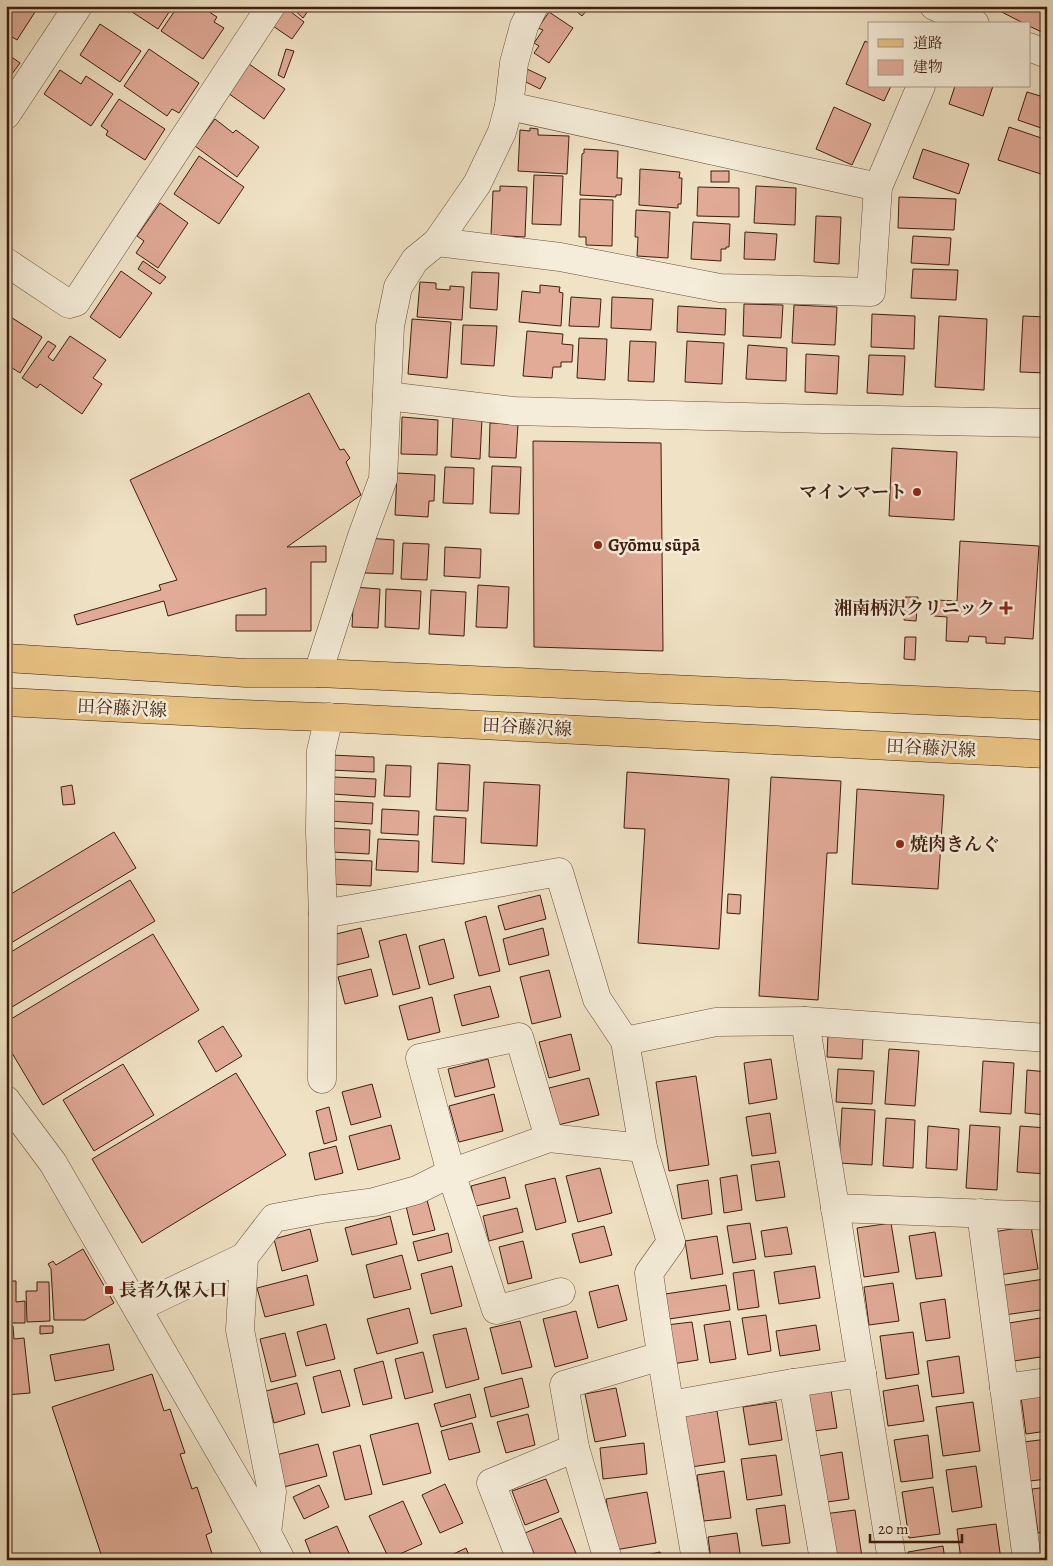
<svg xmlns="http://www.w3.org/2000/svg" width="1053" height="1566" font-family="Alegreya,'Noto Serif JP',serif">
	<rect width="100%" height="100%" fill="#f0e3c5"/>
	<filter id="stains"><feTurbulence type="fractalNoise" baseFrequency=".004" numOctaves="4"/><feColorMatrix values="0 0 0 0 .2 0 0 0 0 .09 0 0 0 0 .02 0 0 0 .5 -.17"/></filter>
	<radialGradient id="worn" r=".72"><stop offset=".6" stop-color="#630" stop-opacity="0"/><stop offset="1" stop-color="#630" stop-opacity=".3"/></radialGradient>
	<g fill="#e1ab98" stroke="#3f1d0f">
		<polygon points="6,6 26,6 35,12 17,40 6,33"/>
		<polygon points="123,6 173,6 158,29"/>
		<polygon points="178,6 200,6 217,17 214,22 224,28 203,59 161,31"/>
		<polygon points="292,6 303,6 308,11 303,18 291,7"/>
		<polygon points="570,6 590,6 582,16"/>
		<polygon points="990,6 1047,6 1047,28 1044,33 1029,26 1029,24 1025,24"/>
		<polygon points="286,8 304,22 292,39 273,26"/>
		<polygon points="549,12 573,28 549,63 534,53 539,46 534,43 543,30 538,28"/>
		<polygon points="100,24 141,51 120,82 80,55"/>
		<polygon points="865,41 869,43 869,86 891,86 884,101 846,84"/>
		<polygon points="149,49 199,83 179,113 172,109 167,116 124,86"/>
		<polygon points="286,49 294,51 284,78 278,75"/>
		<polygon points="6,53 20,63 6,82"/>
		<polygon points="249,64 285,89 264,119 228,93"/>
		<polygon points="527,69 546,78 540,89 522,80"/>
		<polygon points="60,70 81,84 86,76 113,94 91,126 44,94"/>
		<polygon points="955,86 993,86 983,116 949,104"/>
		<polygon points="1027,92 1047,98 1047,130 1018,120"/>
		<polygon points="119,99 165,129 145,160 106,135 108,131 101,126"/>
		<polygon points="834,107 871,124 852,165 816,149"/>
		<polygon points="215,119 233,133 236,130 259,147 237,177 195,146"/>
		<polygon points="1009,127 1047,140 1047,166 1044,175 998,160"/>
		<polygon points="530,128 538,129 538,135 569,136 567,174 518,171 520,130 530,131"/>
		<polygon points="584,149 618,151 617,178 622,178 621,195 616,195 616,197 580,195 582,154 584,153"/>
		<polygon points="923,149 969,164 959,194 913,178"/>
		<polygon points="199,156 244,187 219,224 174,194"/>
		<polygon points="640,169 680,172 679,178 682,178 681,204 678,204 678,208 639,205"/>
		<rect x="711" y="171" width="18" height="11"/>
		<polygon points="534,175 563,176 561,225 532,224"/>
		<polygon points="500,186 527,187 525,237 491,235 493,191 500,191"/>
		<polygon points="756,186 796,188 795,225 754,223"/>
		<polygon points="698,187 739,188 739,217 697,216"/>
		<polygon points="899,197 956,199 954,230 898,228"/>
		<polygon points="580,199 613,200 612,246 586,245 586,237 579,237"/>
		<polygon points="160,203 188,223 158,268 136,253 144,241 137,236"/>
		<polygon points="636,210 670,212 668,258 637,256 638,237 635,237"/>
		<polygon points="816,216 841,217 839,264 814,262"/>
		<polygon points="693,222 730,224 729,247 726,247 726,249 721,249 721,261 691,259"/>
		<polygon points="745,232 777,234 775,260 744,259"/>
		<polygon points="913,236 951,238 949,265 911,263"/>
		<polygon points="143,261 166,277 160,284 138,269"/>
		<polygon points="913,269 958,270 956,300 911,298"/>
		<polygon points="121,271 152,293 120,338 90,317"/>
		<polygon points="472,272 499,273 497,310 470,308"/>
		<polygon points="420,282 436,283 436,289 450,290 450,286 464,287 462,320 417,317"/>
		<polygon points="540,285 560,287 559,292 563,293 561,326 519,322 522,291 540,293"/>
		<polygon points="571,297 601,299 599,327 569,326"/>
		<polygon points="612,297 653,299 651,330 611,328"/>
		<polygon points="744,304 783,305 781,338 743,336"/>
		<polygon points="794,305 837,307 835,345 792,343"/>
		<polygon points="678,306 726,309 725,335 677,332"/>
		<polygon points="6,314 42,337 20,373 6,364"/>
		<polygon points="872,314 915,316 914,349 871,347"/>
		<polygon points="939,316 987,319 984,390 935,387"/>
		<polygon points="1023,316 1047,317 1047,373 1020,372"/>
		<polygon points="412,319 451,322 447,378 408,374"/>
		<polygon points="463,325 497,326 494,366 461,364"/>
		<polygon points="527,331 563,334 562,344 573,345 572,362 561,362 561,367 553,367 552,378 523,376"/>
		<polygon points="70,336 106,360 93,378 102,384 82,414 40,384 37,388 22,378 48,341 56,346 48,357 53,361"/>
		<polygon points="579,338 607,339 605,380 577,378"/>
		<polygon points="630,341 656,342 654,382 628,381"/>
		<polygon points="687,341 724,343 722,384 685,382"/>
		<polygon points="748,345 787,348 786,381 746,379"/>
		<polygon points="806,354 839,356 837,394 805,392"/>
		<polygon points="869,355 905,356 903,395 867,393"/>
		<polygon points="309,393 340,450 344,449 350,458 346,462 361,495 287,547 326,546 326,562 311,562 311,631 236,631 236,615 266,615 266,588 168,616 164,601 77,625 74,615 161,590 159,585 177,580 130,480"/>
		<polygon points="453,416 482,418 480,459 451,457"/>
		<polygon points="402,417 438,420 437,455 401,454"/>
		<polygon points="490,423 518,424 516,458 489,457"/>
		<polygon points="533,441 661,443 663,651 534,647"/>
		<polygon points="892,448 957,452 954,520 889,516"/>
		<polygon points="492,466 521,467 519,514 490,513"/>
		<polygon points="445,467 474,468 473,504 443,503"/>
		<polygon points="397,473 435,475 434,501 429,501 428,517 395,515"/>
		<polygon points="367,538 394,540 393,574 365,573"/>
		<polygon points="960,541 1039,546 1033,639 1005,637 1005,644 986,643 986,637 969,636 968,642 946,641 947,617 934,616 935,600 957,601"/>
		<polygon points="403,543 429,544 427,580 401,579"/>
		<polygon points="445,547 481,549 480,578 444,576"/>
		<polygon points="478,585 509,587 507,628 476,627"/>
		<polygon points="354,587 380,589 378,628 352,627"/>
		<polygon points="386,589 421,591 419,629 385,627"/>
		<polygon points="431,590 466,592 464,636 429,634"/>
		<polygon points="905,597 918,597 916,621 904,620"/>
		<polygon points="905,637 916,637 915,660 904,659"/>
		<polygon points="331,755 374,757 374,772 330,770"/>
		<polygon points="438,763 470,765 468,811 436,810"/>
		<polygon points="386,765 411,766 410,797 384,796"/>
		<polygon points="627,772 729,779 719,949 638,943 645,829 624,828"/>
		<polygon points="334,777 376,779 375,797 333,794"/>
		<polygon points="771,777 841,781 837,853 827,853 818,1000 759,996"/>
		<polygon points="484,782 540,785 537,846 481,843"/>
		<polygon points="72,785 75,804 63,805 61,787"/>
		<polygon points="857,789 944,795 938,889 852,884"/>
		<polygon points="331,801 373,803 372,824 330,821"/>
		<polygon points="382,809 419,811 418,835 381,833"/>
		<polygon points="434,816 466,818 464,864 432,862"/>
		<polygon points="332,828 370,830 369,854 331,852"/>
		<polygon points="114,832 136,868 6,946 6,897"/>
		<polygon points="378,839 419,841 418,872 376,870"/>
		<polygon points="330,859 372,861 371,886 329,884"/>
		<polygon points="130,880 155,921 12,1007 6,997 6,955"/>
		<polygon points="728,894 741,895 740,914 727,913"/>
		<polygon points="540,895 546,919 505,930 498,906"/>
		<polygon points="486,916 500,971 479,976 465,922"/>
		<polygon points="361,928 369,957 336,965 328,936"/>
		<polygon points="543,928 549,955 509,965 503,939"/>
		<polygon points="153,934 199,1010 43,1105 6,1043 6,1022"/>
		<polygon points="406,934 420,988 393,995 379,941"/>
		<polygon points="444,939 454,978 429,985 419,946"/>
		<polygon points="371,969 378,996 345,1004 338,977"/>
		<polygon points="549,970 561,1017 532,1024 520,977"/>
		<polygon points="490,986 499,1017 462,1026 454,995"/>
		<polygon points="432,997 440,1032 408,1040 399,1006"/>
		<polygon points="223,1026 242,1056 216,1072 198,1041"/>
		<polygon points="571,1034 580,1070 549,1078 539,1042"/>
		<polygon points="828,1034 863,1036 862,1059 827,1057"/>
		<polygon points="889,1049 919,1051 915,1106 885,1104"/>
		<polygon points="488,1059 495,1087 455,1097 448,1069"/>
		<polygon points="771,1059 777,1099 749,1104 744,1063"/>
		<polygon points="983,1061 1014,1063 1011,1114 980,1112"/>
		<polygon points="123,1064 154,1115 94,1151 63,1100"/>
		<polygon points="838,1069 874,1071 872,1104 836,1102"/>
		<polygon points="1027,1070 1047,1072 1047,1115 1025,1113"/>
		<polygon points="236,1073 286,1155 142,1243 92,1159"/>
		<polygon points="696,1076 709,1165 669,1171 656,1082"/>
		<polygon points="589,1078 599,1115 558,1125 549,1088"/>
		<polygon points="372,1084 381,1117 351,1125 342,1092"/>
		<polygon points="494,1094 503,1131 459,1142 449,1106"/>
		<polygon points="329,1107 337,1140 324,1144 316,1111"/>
		<polygon points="842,1108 875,1110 872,1165 839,1163"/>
		<polygon points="770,1113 776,1153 752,1156 746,1117"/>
		<polygon points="886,1118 915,1120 913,1168 883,1166"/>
		<polygon points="391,1125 400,1159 358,1170 349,1136"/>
		<polygon points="970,1125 1000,1127 997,1190 966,1188"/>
		<polygon points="928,1126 959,1129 957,1170 926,1168"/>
		<polygon points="1020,1126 1047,1128 1047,1174 1017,1172"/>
		<polygon points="336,1146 343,1173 315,1180 309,1153"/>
		<polygon points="779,1161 785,1197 756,1201 751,1165"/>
		<polygon points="600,1168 612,1213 578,1222 566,1176"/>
		<polygon points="737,1175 742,1210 724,1213 720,1178"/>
		<polygon points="505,1177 510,1198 476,1206 471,1186"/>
		<polygon points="555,1178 566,1222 536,1230 525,1185"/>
		<polygon points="708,1180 712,1214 682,1219 677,1185"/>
		<polygon points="427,1200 435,1230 413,1235 406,1206"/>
		<polygon points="517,1208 523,1232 489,1241 483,1216"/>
		<polygon points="390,1216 397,1244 352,1255 345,1228"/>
		<polygon points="750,1223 756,1259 733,1263 727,1226"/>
		<polygon points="891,1223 899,1272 864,1277 857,1228"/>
		<polygon points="604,1226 612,1255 580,1263 572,1234"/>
		<polygon points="1031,1226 1038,1269 999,1275 993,1232"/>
		<polygon points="787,1227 792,1254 765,1257 761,1231"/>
		<polygon points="310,1229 318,1261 282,1271 274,1239"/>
		<polygon points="935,1232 942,1276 916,1279 909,1236"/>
		<polygon points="448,1233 452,1252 418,1261 413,1242"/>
		<polygon points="717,1236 723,1274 691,1279 685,1241"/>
		<polygon points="523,1241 532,1278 508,1284 499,1247"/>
		<polygon points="83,1249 114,1303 85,1320 54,1320 51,1269 48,1264 53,1261 56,1265"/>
		<polygon points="402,1255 411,1289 374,1298 366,1265"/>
		<polygon points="6,1265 9,1265 9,1281 16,1281 16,1302 25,1301 25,1323 6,1323"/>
		<polygon points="452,1266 462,1306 431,1314 421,1274"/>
		<polygon points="815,1266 820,1298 779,1304 774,1272"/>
		<polygon points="754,1270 759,1307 738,1310 733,1273"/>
		<polygon points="307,1275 314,1305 265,1317 257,1288"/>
		<polygon points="1044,1279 1047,1309 1004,1315 999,1286"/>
		<polygon points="37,1282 49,1282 50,1321 27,1322 26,1291 37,1291"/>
		<polygon points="893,1283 899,1321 869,1325 864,1287"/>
		<polygon points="618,1285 627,1320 598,1328 589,1292"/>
		<polygon points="726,1285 730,1310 669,1319 665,1294"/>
		<polygon points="945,1299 950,1338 926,1341 920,1303"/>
		<polygon points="409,1308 418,1343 377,1354 367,1319"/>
		<polygon points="576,1311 588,1358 555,1367 543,1319"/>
		<polygon points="766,1315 771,1351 748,1355 742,1318"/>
		<polygon points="1047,1317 1047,1356 1014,1361 1009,1323"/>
		<polygon points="520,1321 532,1367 502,1374 490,1328"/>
		<polygon points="730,1321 736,1359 710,1363 704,1325"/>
		<polygon points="692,1322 698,1360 672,1364 666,1325"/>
		<polygon points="326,1324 335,1359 306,1366 297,1332"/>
		<polygon points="816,1325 820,1350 780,1356 776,1331"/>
		<polygon points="13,1326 14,1339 24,1338 30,1393 6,1395 6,1327"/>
		<polygon points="40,1326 53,1326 53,1333 40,1334"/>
		<polygon points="466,1328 479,1379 446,1388 433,1335"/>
		<polygon points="913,1332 919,1374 886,1379 880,1336"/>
		<polygon points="285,1333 296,1376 271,1382 260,1339"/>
		<polygon points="109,1344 114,1370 55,1381 50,1355"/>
		<polygon points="423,1352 433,1392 405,1399 395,1359"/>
		<polygon points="959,1356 964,1393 932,1397 927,1361"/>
		<polygon points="383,1361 392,1398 363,1405 354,1369"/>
		<polygon points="340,1370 350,1406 322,1413 313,1377"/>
		<polygon points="152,1374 164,1411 170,1409 185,1453 180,1454 192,1489 197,1487 212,1532 206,1535 214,1560 103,1560 52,1407"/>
		<polygon points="522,1378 529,1407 491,1417 484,1388"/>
		<polygon points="297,1383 305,1414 274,1423 266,1391"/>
		<polygon points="918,1385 924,1421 888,1426 883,1391"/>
		<polygon points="616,1388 626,1436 595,1442 585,1394"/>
		<polygon points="831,1390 837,1428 814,1431 809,1394"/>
		<polygon points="1047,1393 1047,1431 1026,1434 1021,1397"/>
		<polygon points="470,1394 476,1417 441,1427 434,1404"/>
		<polygon points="776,1402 782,1440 749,1445 743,1407"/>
		<polygon points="973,1402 980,1451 943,1456 936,1407"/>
		<polygon points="717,1411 725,1462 691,1467 684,1416"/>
		<polygon points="528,1414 535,1445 506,1453 497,1422"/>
		<polygon points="418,1423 431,1473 383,1485 370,1435"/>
		<polygon points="472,1423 480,1452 449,1460 441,1431"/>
		<polygon points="928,1435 933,1478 901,1482 894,1440"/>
		<polygon points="1047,1439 1047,1479 1030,1481 1024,1442"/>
		<polygon points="644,1443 647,1474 603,1479 600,1448"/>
		<polygon points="318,1444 327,1476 284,1487 276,1455"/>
		<polygon points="360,1445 372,1494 345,1500 333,1452"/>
		<polygon points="842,1452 849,1499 820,1503 813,1457"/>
		<polygon points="776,1455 782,1495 747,1500 741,1459"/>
		<polygon points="976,1466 982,1507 952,1512 946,1470"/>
		<polygon points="724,1471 731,1518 704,1521 697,1475"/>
		<polygon points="546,1479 559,1512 525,1525 512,1491"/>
		<polygon points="445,1484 463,1523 440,1533 422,1495"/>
		<polygon points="319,1485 329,1507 304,1519 293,1497"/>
		<polygon points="933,1487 940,1534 909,1538 902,1492"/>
		<polygon points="1047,1487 1047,1532 1038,1533 1032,1489"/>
		<polygon points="647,1492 656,1543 615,1550 606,1499"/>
		<polygon points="403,1501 422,1544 389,1559 369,1516"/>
		<polygon points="785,1505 790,1543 762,1546 756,1509"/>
		<polygon points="855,1510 862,1557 831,1560 824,1514"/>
		<polygon points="561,1518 578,1558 537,1560 525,1533"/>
		<polygon points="996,1524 1001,1560 961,1560 957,1529"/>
		<polygon points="337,1526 352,1560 313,1560 305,1540"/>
		<polygon points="737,1533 741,1560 711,1560 708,1537"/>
		<polygon points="943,1546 945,1560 909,1560 908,1552"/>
		<polygon points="466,1548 471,1560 441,1560"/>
		<polygon points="660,1552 662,1560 625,1560"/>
		<polygon points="795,1554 796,1560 760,1560 760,1558"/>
	</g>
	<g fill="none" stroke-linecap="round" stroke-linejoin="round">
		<g stroke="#6b4e3c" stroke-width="29">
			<g id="minor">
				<polyline points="934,6 975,24"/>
				<polyline points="1029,47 1047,54"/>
				<polyline points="509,106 878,187"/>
				<polyline points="6,115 78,6"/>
				<polyline points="437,242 560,257 720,288 871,292 878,187 921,86"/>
				<polyline points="6,262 69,304 76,302 271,6"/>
				<polyline points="387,396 514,411 823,419 1047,423"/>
				<polyline points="318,673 362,536 383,479 390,326 398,287 415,260 437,242 477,184 502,132 509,106 514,63 524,26 534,6"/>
				<path d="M 329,717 L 321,751 L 320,833 L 323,914 L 559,872 L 597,999 L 625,1041 L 643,1148 L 671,1242 L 649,1273 C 662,1369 680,1464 696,1560"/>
				<polyline points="805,1021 892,1560"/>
				<polyline points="625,1041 716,1022 805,1021 1047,1038"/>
				<polyline points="322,1079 323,914"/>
				<polyline points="6,1100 53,1163 267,1533 281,1560"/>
				<polyline points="549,1138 519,1037 420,1058 451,1173 496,1310 561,1292"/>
				<polyline points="835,1208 1047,1216"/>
				<polyline points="981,1213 1027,1560"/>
				<polyline points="244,1257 240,1330 272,1492 267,1533"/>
				<polyline points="137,1308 244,1257 274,1218 322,1209 374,1202 417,1190 451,1173 549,1138 643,1148"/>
				<polyline points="793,1383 824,1560"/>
				<polyline points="1004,1388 1047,1382"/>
				<polyline points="670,1405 793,1383 862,1373"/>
				<polyline points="521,1560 491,1483 575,1448"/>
				<polyline points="608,1560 575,1448 564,1385 661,1356"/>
			</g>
		</g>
		<g stroke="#3f1d0f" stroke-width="29">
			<g id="major">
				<polyline points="6,658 246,673 318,673 1047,706"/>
				<polyline points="6,702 241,714 345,718 1047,754"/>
			</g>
		</g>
		<use href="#minor" stroke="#f5edd9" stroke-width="28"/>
		<use href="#major" stroke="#e8c282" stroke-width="28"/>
	</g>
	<g fill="#8f2418" stroke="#f5edd9" stroke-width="2">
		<circle cx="917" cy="492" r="5"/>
		<circle cx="598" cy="545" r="5"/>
		<path d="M1003.5 600.5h5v5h5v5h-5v5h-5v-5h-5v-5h5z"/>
		<circle cx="900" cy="844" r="5"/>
		<rect x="104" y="1285" width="10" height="10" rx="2.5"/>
	</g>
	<g text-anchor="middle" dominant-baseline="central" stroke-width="5" stroke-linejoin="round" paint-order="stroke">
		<g font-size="18" font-weight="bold" fill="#3f1d0f" stroke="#f5edd9" text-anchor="start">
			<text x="907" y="492" text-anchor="end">マインマート</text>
			<text x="608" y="545">Gyōmu sūpā</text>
			<text x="995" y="608" text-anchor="end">湘南柄沢クリニック</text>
			<text x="910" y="844">焼肉きんぐ</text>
			<text x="119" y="1290">長者久保入口</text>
		</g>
		<g font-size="18" fill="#3f1d0f" stroke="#f5edd9">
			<text transform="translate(122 708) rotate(3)">田谷藤沢線</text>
			<text transform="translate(527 727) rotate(3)">田谷藤沢線</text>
			<text transform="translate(931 748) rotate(3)">田谷藤沢線</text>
		</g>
	</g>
	<rect width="1053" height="1566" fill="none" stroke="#f0e3c5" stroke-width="25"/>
	<rect x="8" y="8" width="1038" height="1551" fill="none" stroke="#3f1d0f" stroke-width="2.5"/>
	<rect x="12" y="12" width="1028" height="1541" fill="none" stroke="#3f1d0f"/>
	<rect x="868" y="22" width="162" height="65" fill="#f5edd9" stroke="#ac9a88"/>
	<rect x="878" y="39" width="25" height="8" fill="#e8c282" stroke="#ac9a88"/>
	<text x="913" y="48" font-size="15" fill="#3f1d0f">道路</text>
	<rect x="878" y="60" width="25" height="15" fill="#e1ab98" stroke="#ac9a88"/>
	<text x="913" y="72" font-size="15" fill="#3f1d0f">建物</text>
	<path d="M870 1534v8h92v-8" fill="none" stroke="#3f1d0f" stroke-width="2.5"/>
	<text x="878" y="1534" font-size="15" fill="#3f1d0f" stroke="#f5edd9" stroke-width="4" paint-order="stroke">20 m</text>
	<rect width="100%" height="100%" filter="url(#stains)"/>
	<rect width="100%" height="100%" fill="url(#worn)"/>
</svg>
